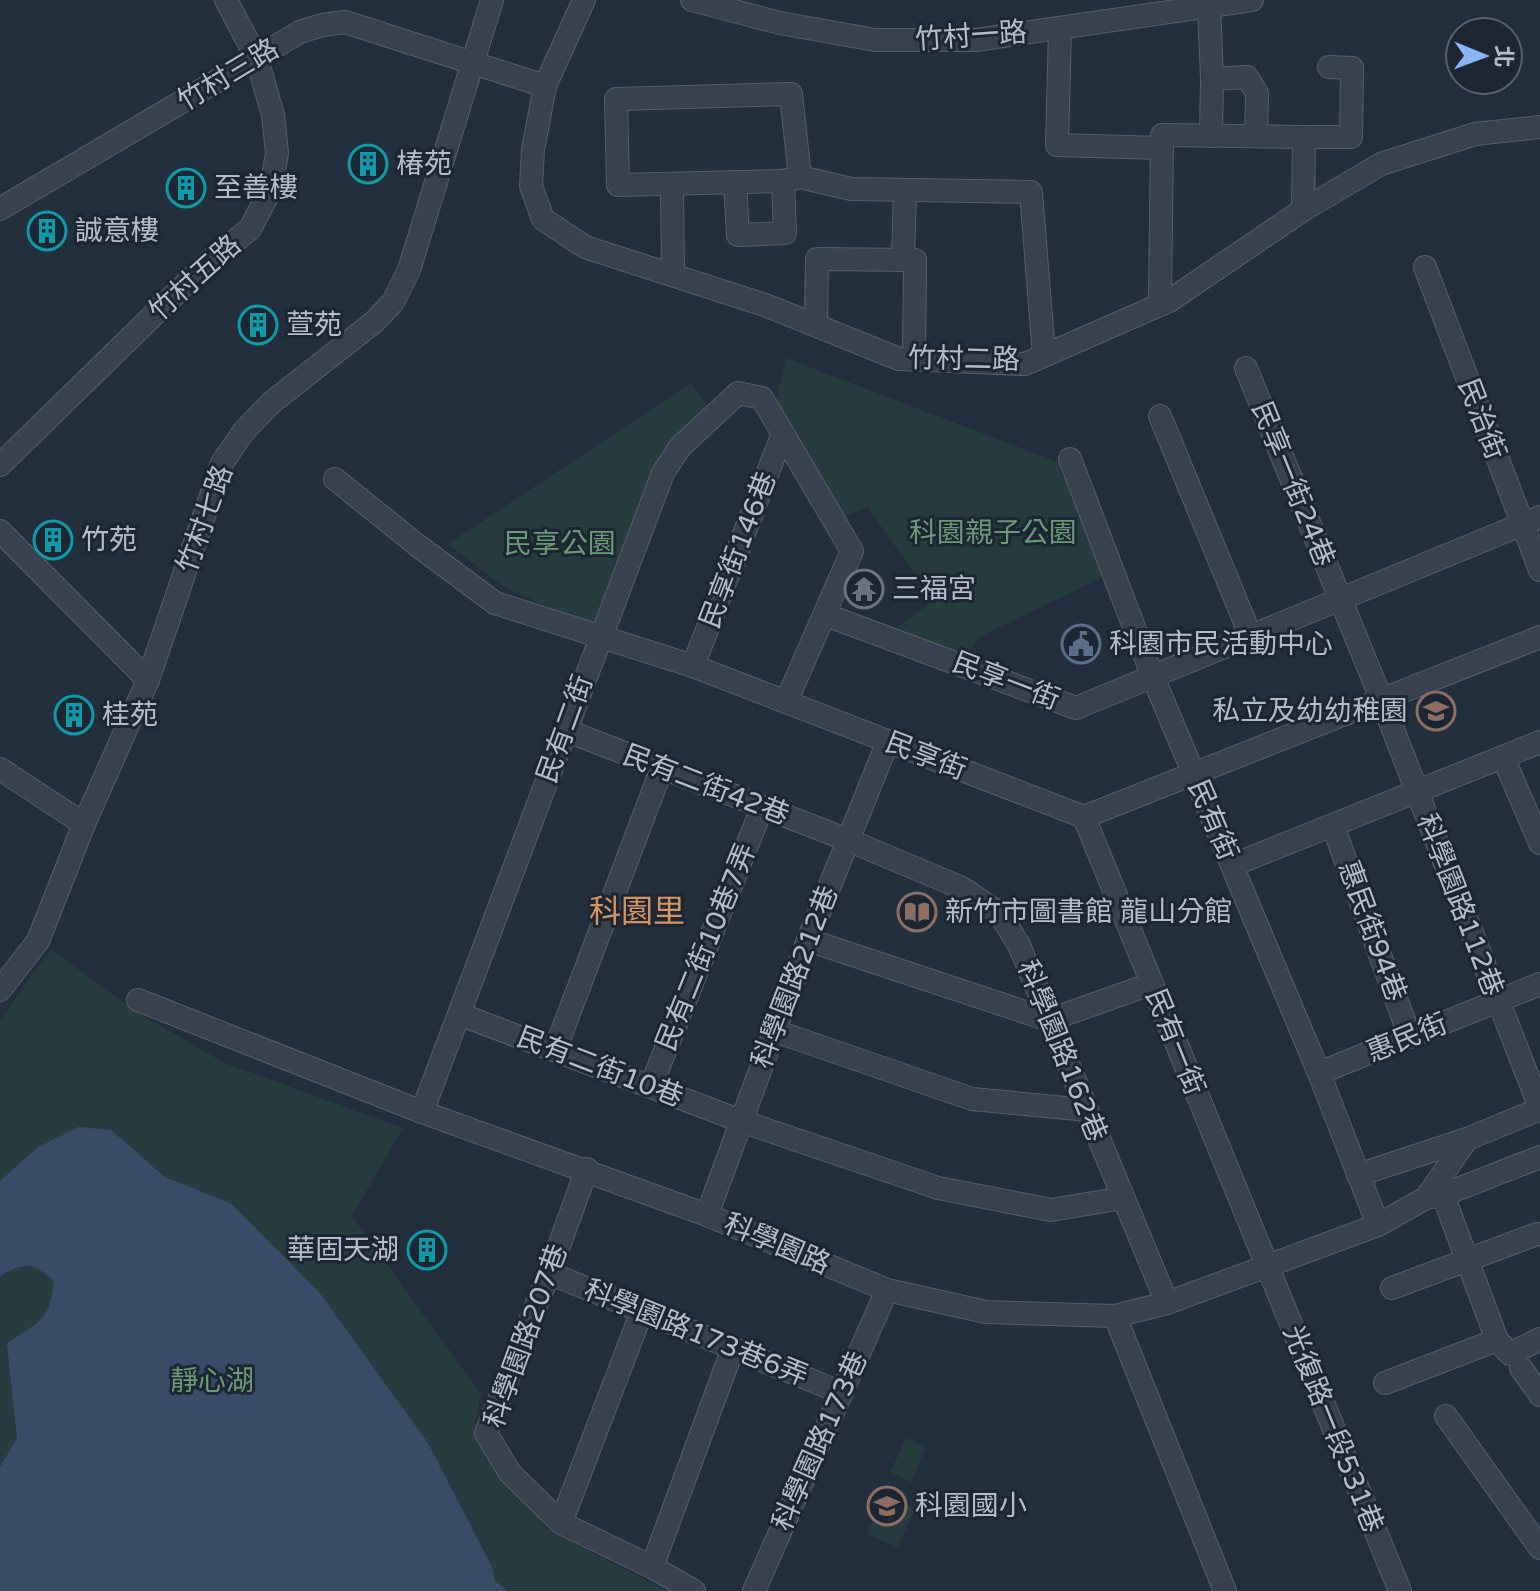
<svg xmlns="http://www.w3.org/2000/svg" width="1540" height="1591" font-family="'Varela Round','Noto Sans TC',sans-serif">
	<rect width="100%" height="100%" fill="#242f3e"/>
	<g fill="#263c3f">
		<polygon points="786,358 1057,462 1105,576 978,638 964,660 896,628 934,600 867,507 839,519 775,406"/>
		<polygon points="691,383 708,407 596,629 504,587 448,544"/>
		<polygon points="51,949 138,1013 225,1063 403,1128 352,1216 481,1394 474,1429 547,1529 667,1591 0,1591 0,1020"/>
		<polygon points="906,1438 926,1447 911,1482 890,1473"/>
		<polygon points="885,1495 915,1509 897,1548 867,1534"/>
	</g>
	<path fill="#394c67" d="M 79,1127 L 111,1130 L 165,1177 L 232,1204 L 319,1292 L 428,1443 L 493,1569 L 496,1591 L 0,1591 L 0,1467 L 17,1438 L 7,1343 C 39,1322 50,1321 54,1281 C 32,1262 24,1262 0,1276 L 0,1181 L 38,1147 Z"/>
	<g fill="none" stroke-linecap="round" stroke-linejoin="round">
		<polyline stroke="#394c67" stroke-width="5" points="496,1585 503,1591"/>
		<g stroke="#565f6c" stroke-width="24">
			<g id="minor">
				<polyline points="584,0 545,86 533,150 531,186 543,219 585,247 765,305 899,359 1025,364 1169,301 1303,210 1381,164 1475,134 1540,127"/>
				<polyline points="692,0 780,23 875,40 976,40 1252,0"/>
				<polyline points="1209,7 1212,79"/>
				<polyline points="1060,29 1057,145 1161,148"/>
				<polygon points="791,94 800,177 783,181 618,185 616,99"/>
				<polyline points="1211,136 1212,79 1247,77 1257,93 1256,136"/>
				<polyline points="1304,137 1351,137 1352,68 1329,67"/>
				<polyline points="800,177 851,189 1031,192 1044,355"/>
				<polyline points="735,182 738,235 785,233 783,181"/>
				<polyline points="672,184 673,275"/>
				<polyline points="0,209 300,32 322,25 345,22 545,86"/>
				<polyline points="903,260 905,190"/>
				<polyline points="1425,267 1540,570"/>
				<polyline points="1160,305 1162,135 1304,137 1303,210"/>
				<polyline points="816,325 817,259 915,260 914,360"/>
				<polyline points="1246,368 1382,701 1540,1108"/>
				<polyline points="1160,416 1251,637"/>
				<polyline points="1070,459 1153,677 1319,1073 1378,1225"/>
				<polyline points="0,465 207,263 250,229 271,189 277,153 273,115 257,59 226,0"/>
				<polyline points="335,479 417,545 495,603 693,666 1084,817 1540,637"/>
				<polyline points="0,531 148,680"/>
				<polyline points="826,615 1076,708 1540,517"/>
				<polyline points="693,666 783,433"/>
				<polyline points="565,730 848,840 962,888 999,913 1019,945 1167,1303"/>
				<polyline points="1503,757 1540,843"/>
				<polyline points="0,769 84,824"/>
				<polyline points="1084,817 1400,1591"/>
				<polyline points="1333,826 1410,1037"/>
				<polyline points="1233,865 1540,742"/>
				<polyline points="808,940 1049,1020"/>
				<polyline points="0,990 38,941 84,824 148,680 222,463 244,431 271,403 374,322 393,302 409,270 492,0"/>
				<polyline points="138,1000 422,1112 707,1215 887,1290 986,1312 1115,1316 1167,1303 1378,1225 1426,1198 1443,1195 1540,1157"/>
				<polyline points="459,1014 741,1121 938,1188 1051,1210 1123,1198"/>
				<polyline points="1049,1020 1151,984"/>
				<polyline points="775,1031 972,1099 1087,1110"/>
				<polyline points="555,1050 662,768"/>
				<polyline points="1319,1073 1540,984"/>
				<polyline points="651,1086 762,808"/>
				<polyline points="422,1112 663,473 680,447 738,393 762,398 852,551 786,702"/>
				<polyline points="587,1169 549,1273 486,1433 510,1473 561,1523 652,1567 694,1591"/>
				<polyline points="1358,1175 1467,1139"/>
				<polyline points="1443,1195 1497,1340 1510,1354 1540,1339"/>
				<polyline points="1426,1198 1467,1139 1540,1109"/>
				<polyline points="707,1215 808,940 888,741"/>
				<polyline points="549,1273 842,1393"/>
				<polyline points="1392,1288 1537,1234"/>
				<polyline points="1115,1316 1225,1591"/>
				<polyline points="1521,1368 1540,1395"/>
				<polyline points="1385,1383 1497,1340"/>
				<polyline points="1446,1416 1540,1548"/>
				<polyline points="561,1523 642,1311"/>
				<polyline points="652,1567 733,1348"/>
				<polyline points="754,1591 887,1290"/>
			</g>
		</g>
		<use href="#minor" stroke="#38414e" stroke-width="22"/>
	</g>
	<defs>
		<g id="building-ring" transform="scale(2)"><circle r="9.5" fill="#1d2633" stroke="#0f9aa8" stroke-width="1.5"/><path d="M-4-6H4V6H1V3H-1V6H-4ZM-2.5-4.3h1.7v1.8h-1.7ZM.8-4.3h1.7v1.8H.8ZM-2.5-1h1.7V.8h-1.7ZM.8-1h1.7V.8H.8Z" fill="#0f9aa8"/></g>
		<g id="temple-ring" transform="scale(2)"><circle r="9.5" fill="#1d2633" stroke="#6b7280" stroke-width="1.5"/><path d="M0-6L5-2H3V0L6.5 2.5H4V6H1.5V3h-3V6H-4V2.5H-6.5L-3 0V-2H-5Z" fill="#6b7280"/></g>
		<g id="civic-ring" transform="scale(2)"><circle r="9.5" fill="#1d2633" stroke="#5c6f8a" stroke-width="1.5"/><path d="M-.6-6.5H3V-4.5H.6V-3L4-1V1h2V6H-6V1h2V-1L-.6-3ZM-1.2 2.5V6h2.4V2.5Z" fill="#5c6f8a"/></g>
		<g id="school-ring" transform="scale(2)"><circle r="9.5" fill="#1d2633" stroke="#8d6e63" stroke-width="1.5"/><path d="M0-5L7-2L0 1L-7-2ZM-4 1L0 2.5L4 1V4Q0 6-4 4Z" fill="#8d6e63"/></g>
		<g id="library-ring" transform="scale(2)"><circle r="9.5" fill="#1d2633" stroke="#8d6e63" stroke-width="1.5"/><path d="M-6-4Q-3-5.5-.7-3.5V5Q-3 3-6 4ZM6-4Q3-5.5 .7-3.5V5Q3 3 6 4Z" fill="#8d6e63"/></g>
	</defs>
	<g fill-rule="evenodd">
		<use href="#building-ring" x="368" y="164"/>
		<use href="#building-ring" x="186" y="188"/>
		<use href="#building-ring" x="47" y="231"/>
		<use href="#building-ring" x="258" y="325"/>
		<use href="#building-ring" x="53" y="540"/>
		<use href="#temple-ring" x="864" y="589"/>
		<use href="#civic-ring" x="1081" y="644"/>
		<use href="#school-ring" x="1436" y="711"/>
		<use href="#building-ring" x="74" y="715"/>
		<use href="#library-ring" x="917" y="912"/>
		<use href="#building-ring" x="427" y="1250"/>
		<use href="#school-ring" x="887" y="1506"/>
	</g>
	<g text-anchor="middle" dominant-baseline="central" stroke-width="6" stroke-linejoin="round" paint-order="stroke">
		<g font-size="28" fill="#b4bcc9" stroke="#1d2633">
			<text transform="translate(971 36) rotate(-4)">竹村一路</text>
			<text transform="translate(228 75) rotate(-31)">竹村三路</text>
			<text transform="translate(195 278) rotate(-42)">竹村五路</text>
			<text transform="translate(964 359) rotate(1)">竹村二路</text>
			<text transform="translate(1482 419) rotate(69)">民治街</text>
			<text transform="translate(1293 484) rotate(68)">民享一街24巷</text>
			<text transform="translate(205 519) rotate(-70)">竹村七路</text>
			<text transform="translate(738 550) rotate(-69)">民享街146巷</text>
			<text transform="translate(1006 681) rotate(21)">民享一街</text>
			<text transform="translate(565 729) rotate(-70)">民有二街</text>
			<text transform="translate(926 756) rotate(21)">民享街</text>
			<text transform="translate(706 785) rotate(21)">民有二街42巷</text>
			<text transform="translate(1213 820) rotate(67)">民有街</text>
			<text transform="translate(1460 905) rotate(69)">科學園路112巷</text>
			<text transform="translate(1372 931) rotate(70)">惠民街94巷</text>
			<text transform="translate(706 947) rotate(-68)">民有二街10巷7弄</text>
			<text transform="translate(795 977) rotate(-69)">科學園路212巷</text>
			<text transform="translate(1407 1038) rotate(-22)">惠民街</text>
			<text transform="translate(1175 1042) rotate(68)">民有一街</text>
			<text transform="translate(1062 1051) rotate(68)">科學園路162巷</text>
			<text transform="translate(600 1067) rotate(21)">民有二街10巷</text>
			<text transform="translate(777 1244) rotate(23)">科學園路</text>
			<text transform="translate(696 1333) rotate(22)">科學園路173巷6弄</text>
			<text transform="translate(526 1336) rotate(-70)">科學園路207巷</text>
			<text transform="translate(1333 1429) rotate(68)">光復路一段531巷</text>
			<text transform="translate(820 1441) rotate(-66)">科學園路173巷</text>
		</g>
		<g font-size="28" fill="#b4bcc9" stroke="#1d2633" text-anchor="start">
			<text x="396" y="164">椿苑</text>
			<text x="214" y="188">至善樓</text>
			<text x="75" y="231">誠意樓</text>
			<text x="286" y="325">萱苑</text>
			<text x="81" y="540">竹苑</text>
			<text x="892" y="589">三福宮</text>
			<text x="1109" y="644">科園市民活動中心</text>
			<text x="1408" y="711" text-anchor="end">私立及幼幼稚園</text>
			<text x="102" y="715">桂苑</text>
			<text x="945" y="912">新竹市圖書館 龍山分館</text>
			<text x="399" y="1250" text-anchor="end">華固天湖</text>
			<text x="915" y="1506">科園國小</text>
		</g>
		<g font-size="28" fill="#6b9a76" stroke="#1d2633">
			<text x="993" y="533">科園親子公園</text>
			<text x="560" y="544">民享公園</text>
			<text x="212" y="1381">靜心湖</text>
		</g>
		<g font-size="32" fill="#d59563" stroke="#1d2633">
			<text x="637" y="912">科園里</text>
		</g>
	</g>
	<g transform="translate(1484 56) rotate(91)"><circle r="38" fill="#1d2633" stroke="#59626f" stroke-width="2"/>
	<path d="M0-6L14 30L0 20L-14 30Z" fill="#8ab4f8"/>
	<text y="-12" font-size="22" font-weight="bold" text-anchor="middle" fill="#b4bcc9">北</text>
	</g>
</svg>
